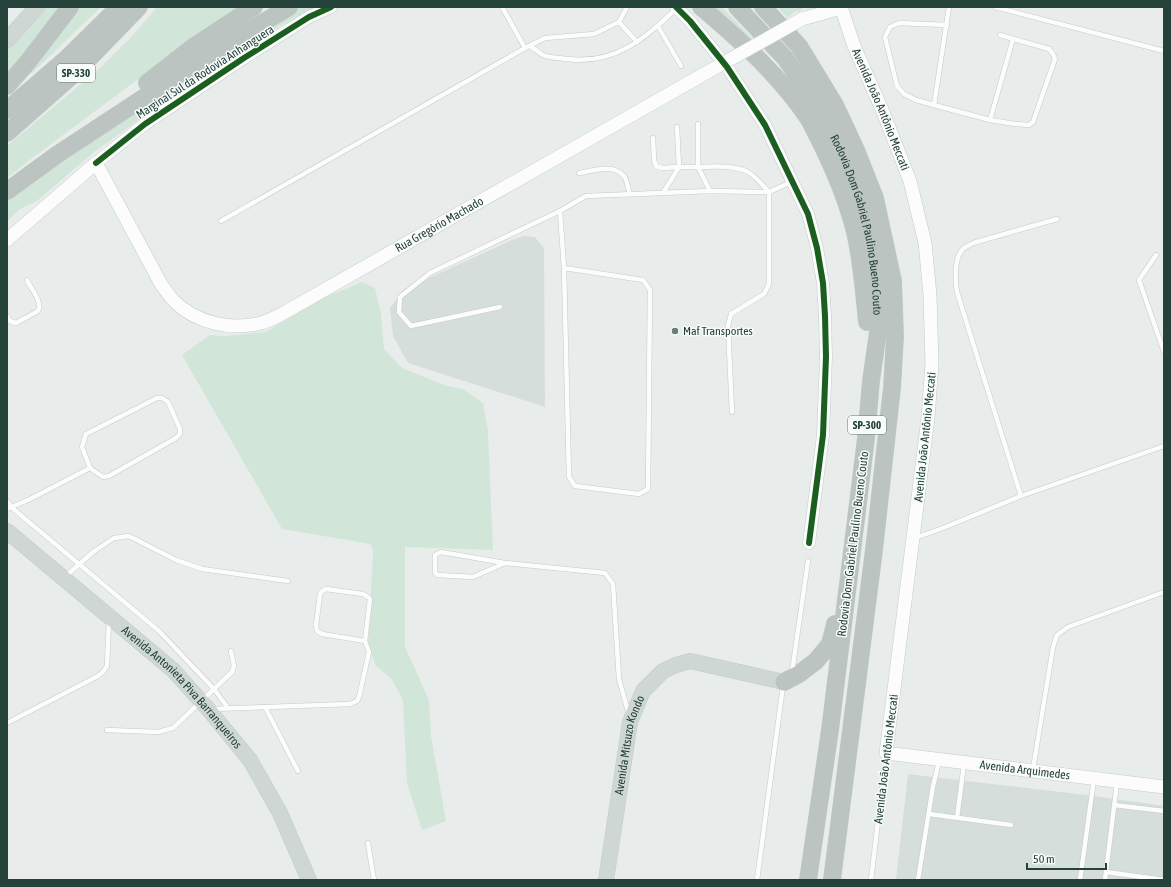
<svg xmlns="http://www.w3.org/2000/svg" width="1171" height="887" font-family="'Asap Condensed',sans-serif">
	<rect width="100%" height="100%" fill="#e8edeb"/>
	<g fill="#d6dedb">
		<polygon points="525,236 535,237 544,248 545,407 408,363 393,336 390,308 403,290 514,239"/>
		<polygon points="908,774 1095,796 1164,806 1164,880 896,880"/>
	</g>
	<g fill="#d1e6d8">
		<polygon points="44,7 63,7 7,79 7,50 34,20"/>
		<polygon points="75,7 101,7 31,74 28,72"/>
		<polygon points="157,7 242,7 189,41 27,162 7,178 7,146 100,68 133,35"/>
		<polygon points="301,7 316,7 272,30 233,53 94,152 37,201 20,209 7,221 7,197 270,24"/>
		<polygon points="709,7 722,7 752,38 747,41"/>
		<polygon points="778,7 804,7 799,12 796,11 787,18"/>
		<polygon points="362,282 375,288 381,313 384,349 402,368 447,386 463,389 483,403 488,431 493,550 405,547 405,647 429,700 431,736 446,821 422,830 407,783 403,700 391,678 376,666 368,646 373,550 370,544 282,529 182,355 210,335 225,336 266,332 316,301"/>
	</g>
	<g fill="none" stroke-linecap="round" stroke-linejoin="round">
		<g stroke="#c5cac8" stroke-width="5.5">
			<g id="service">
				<polyline points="502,7 525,48"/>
				<polyline points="949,7 934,105 990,120 1015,124 1029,125 1033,122 1055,59 1053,54 1049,49 1000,35"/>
				<polyline points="995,7 1164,51"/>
				<polyline points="619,22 637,42"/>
				<polyline points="658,26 681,66"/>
				<path d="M 530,46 C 535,49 539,53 543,55 C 549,58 560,58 567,59 C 615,65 644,39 677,8"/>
				<polyline points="934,105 916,100 904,94 897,86 885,37 890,27 899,23 947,25"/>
				<polyline points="990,120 1013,39"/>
				<path d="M 698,124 L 698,167 C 713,167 738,164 751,174 C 757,178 763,186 769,192"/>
				<polyline points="653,138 654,160 656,166 662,168 679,167 677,127"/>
				<path d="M 579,173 C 592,171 613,163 624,176 C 627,180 628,189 630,194"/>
				<polyline points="663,193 679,167 698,167 710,191"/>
				<polyline points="221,221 525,48 545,38 594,34 619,22 627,7"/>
				<polyline points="1156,255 1139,280 1164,352"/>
				<polyline points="564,268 643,280 650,290 648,489 639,494 575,486 569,477 564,268 560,211 586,196 710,191 769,192"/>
				<polyline points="500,307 411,326 399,312 400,297 430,273 560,211"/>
				<path d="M 7,316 L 10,321 L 16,323 L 38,311 C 43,302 31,289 27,280"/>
				<polygon points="157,398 162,398 168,402 180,429 180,434 176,438 109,476 103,477 90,468 82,447 86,434"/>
				<polyline points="732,412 728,326 731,314 764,294 769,284 769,192 791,182"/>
				<path d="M 1021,496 L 957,292 C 955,280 954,256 964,248 C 967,246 970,245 973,243 L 1057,219"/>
				<polyline points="7,501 11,507 159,631 214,689 228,708"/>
				<polyline points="7,509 30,499 90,468"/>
				<polyline points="915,538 943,528 1021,496 1164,446"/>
				<polyline points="505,563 473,577 437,575 435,572 435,555 441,552 505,563 605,573 613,584 619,679 629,715"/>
				<polyline points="65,577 93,552 114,538 129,536 176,560 202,569 288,581"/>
				<polyline points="792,672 808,561"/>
				<polyline points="265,707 298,771"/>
				<polyline points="211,709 350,704 357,701 359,697 369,652 365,641 370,599 368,597 363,594 326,589 321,592 320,595 316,625 317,631 322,634 365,641"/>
				<polyline points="7,723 98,676 103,672 107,666 109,620"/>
				<polyline points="107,730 158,732 173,728 232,672 234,666 231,651"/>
				<polyline points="1033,769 1053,647 1057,635 1068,627 1164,592"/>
				<polyline points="1114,805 1164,811"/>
				<polyline points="929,814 1011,825"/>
				<polyline points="957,818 964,764"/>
				<polyline points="368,843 374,880"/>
				<polyline points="1106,872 1164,880"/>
				<polyline points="757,880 783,686"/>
				<polyline points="871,880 886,754"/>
				<polyline points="918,880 933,786 939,762"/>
				<polyline points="1080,880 1094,779"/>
				<polyline points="1105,880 1117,783"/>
			</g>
		</g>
		<g stroke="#c5cac8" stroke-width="13">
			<g id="tertiary">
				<polyline points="676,7 690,21 727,67 765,125 808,214 817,248 823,283 825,316 826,357 823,435 809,543"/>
				<polyline points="96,163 145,124 244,58 309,17 331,7"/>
			</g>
		</g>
		<g stroke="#c3cbc8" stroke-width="14">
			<g id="secondary">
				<path id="s1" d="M 841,7 L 854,46 L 883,112 L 910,181 L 925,243 L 930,295 L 932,363 L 928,418 L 886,753 L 1164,787"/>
				<polyline points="802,19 841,8"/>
				<path id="s2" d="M 7,240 L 96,163 L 161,284 C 165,289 169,296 174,301 C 196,323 231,331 261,323 C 270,321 280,315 289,310 L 697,78"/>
			</g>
		</g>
		<g stroke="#c3ccc9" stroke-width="16">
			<g id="primary">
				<polyline points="7,40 37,7"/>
				<path id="s3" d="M 7,531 L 173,670 L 208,709 L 250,760 L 280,813 L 309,880"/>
				<path id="s4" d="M 606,880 L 630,722 L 643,691 L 663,671 L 676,665 L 690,661 L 784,682"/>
			</g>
		</g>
		<g stroke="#c3ccc9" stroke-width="18">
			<g id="motorway">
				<path d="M 701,7 C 740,40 779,75 808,118 C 812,124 815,132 819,139 C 834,169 847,200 855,232 C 862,262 864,293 867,322"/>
				<path id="s5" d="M 737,7 L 785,58 L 820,109 L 844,157 L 860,200 L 870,239 L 876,281 L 878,332 L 871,381 L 866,438 L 830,730 L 808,880"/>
				<polyline points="763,7 799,46 835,105 856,150 875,198 893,281 895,336 892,388 874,550 832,880"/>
				<polyline points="147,83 193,47 254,7"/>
				<polyline points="7,86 27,63 70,7"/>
				<polyline points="7,110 66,59 119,7"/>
				<polyline points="7,133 75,73 139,7"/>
				<polyline points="7,191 58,154 204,58 289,7"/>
				<polyline points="784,682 799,674 816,661 830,644 835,624"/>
			</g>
		</g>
		<use href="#service" stroke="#fcfcfc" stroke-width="4.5"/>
		<use href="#tertiary" stroke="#fcfcfc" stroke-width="12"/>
		<use href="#secondary" stroke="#fcfcfc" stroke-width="13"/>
		<use href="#primary" stroke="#cfd7d5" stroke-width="15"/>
		<use href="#motorway" stroke="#bcc4c2" stroke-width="17"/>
		<g stroke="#c3cbc8" stroke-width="14" stroke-linecap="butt">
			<polyline id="secondary-bridge" points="697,78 802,19"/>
		</g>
		<use href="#secondary-bridge" stroke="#fcfcfc" stroke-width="13"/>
		<g stroke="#f7fbf9" stroke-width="8">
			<g id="cycleway">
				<polyline points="676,7 690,21 727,67 765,125 808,214 817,248 823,283 825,316 826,357 823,435 809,543"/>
				<polyline points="96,163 145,124 244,58 309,17 331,7"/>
			</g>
		</g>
		<use href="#cycleway" stroke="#1b5e20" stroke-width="6"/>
	</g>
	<circle fill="#697e78" stroke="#f7fbf9" stroke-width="1.5" cx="675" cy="331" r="4"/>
	<g text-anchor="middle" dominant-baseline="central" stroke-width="3" stroke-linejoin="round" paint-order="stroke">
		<g fill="#f7fbf9" stroke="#637a73" stroke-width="1">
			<rect x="57" y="64" width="38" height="18" rx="3"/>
			<rect x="848" y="416" width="38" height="18" rx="3"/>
		</g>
		<g font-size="11" font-weight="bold" fill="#24423a">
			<text x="76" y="73">SP-330</text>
			<text x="867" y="425">SP-300</text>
		</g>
		<g font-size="12" fill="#24423a" stroke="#f7fbf9">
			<text transform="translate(205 72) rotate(-33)">Marginal Sul da Rodovia Anhanguera</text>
			<text stroke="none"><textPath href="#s1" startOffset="110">Avenida João Antônio Meccati</textPath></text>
			<text stroke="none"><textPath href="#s2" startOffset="574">Rua Gregório Machado</textPath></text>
			<text stroke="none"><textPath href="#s5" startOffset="255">Rodovia Dom Gabriel Paulino Bueno Couto</textPath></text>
			<text transform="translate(925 437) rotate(-84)">Avenida João Antônio Meccati</text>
			<text transform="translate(853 544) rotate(-83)">Rodovia Dom Gabriel Paulino Bueno Couto</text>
			<text stroke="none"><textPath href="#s3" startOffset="235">Avenida Antonieta Piva Barranqueiros</textPath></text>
			<text stroke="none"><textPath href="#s4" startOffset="137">Avenida Mitsuzo Kondo</textPath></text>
			<text transform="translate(886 759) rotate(-83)">Avenida João Antônio Meccati</text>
			<text stroke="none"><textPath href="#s1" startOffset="904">Avenida Arquimedes</textPath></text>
		</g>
		<g font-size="12" fill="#24423a" stroke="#f7fbf9" text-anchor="start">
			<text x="683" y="331">Maf Transportes</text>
		</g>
	</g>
	<rect width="1171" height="887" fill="none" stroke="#24423a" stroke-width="16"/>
	<path d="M1027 863v6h79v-6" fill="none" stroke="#24423a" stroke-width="2"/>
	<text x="1033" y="863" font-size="12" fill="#24423a" stroke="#f7fbf9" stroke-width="3" paint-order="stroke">50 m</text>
</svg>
